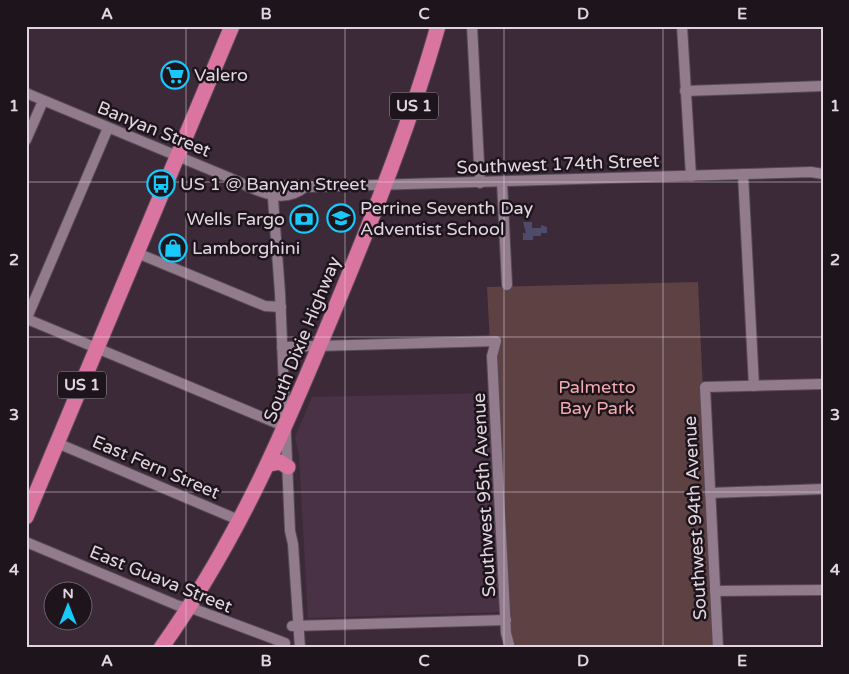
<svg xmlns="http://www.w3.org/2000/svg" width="849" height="674" font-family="'Varela Round',sans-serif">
	<rect width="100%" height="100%" fill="#3c2a39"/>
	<polygon fill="#493246" points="491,393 504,612 308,618 299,455 295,437 312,397"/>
	<polygon fill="#5d4143" points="698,282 715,648 514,648 504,612 487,287"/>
	<polygon fill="#4e4b6b" points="523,222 532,222 532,228 541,228 541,225 547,227 547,233 541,233 541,236 533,236 533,240 523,240 523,233 526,233"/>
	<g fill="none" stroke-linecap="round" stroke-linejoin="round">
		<g stroke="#574955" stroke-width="12">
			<g id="minor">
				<polyline points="472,26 480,183"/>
				<polyline points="682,26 691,176"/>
				<polyline points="685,91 823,86"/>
				<path d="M 26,93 L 230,178 C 253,188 281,207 305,187 L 298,185 L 252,187"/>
				<polyline points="26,140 43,101"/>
				<polyline points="743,174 754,386"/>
				<polyline points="502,182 507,285"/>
				<polyline points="272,185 280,293 290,531 293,544 300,648"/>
				<polyline points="305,187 811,172 823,174"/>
				<polyline points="137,253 265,306 281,307"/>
				<polyline points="27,319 286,427"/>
				<polyline points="26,320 108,128"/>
				<polyline points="282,347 496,341 492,356 506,633 510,648"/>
				<polyline points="57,443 241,521"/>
				<polyline points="710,493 823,489"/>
				<polyline points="26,542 179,606 194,609 285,643"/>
				<polyline points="715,591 823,590"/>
				<polyline points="292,626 506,620"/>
				<polyline points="718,648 705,387 823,384"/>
			</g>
		</g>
		<g stroke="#574955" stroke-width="17">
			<g id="highway">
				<polyline points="269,464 280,462 288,467"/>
				<polyline points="26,517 232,26"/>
				<path d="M 161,648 C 239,539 285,429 336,306 C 374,214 411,122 438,26"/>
			</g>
		</g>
		<use href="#minor" stroke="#917b8d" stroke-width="10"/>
		<use href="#highway" stroke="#da75a2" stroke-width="15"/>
	</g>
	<path fill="none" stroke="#e1d5df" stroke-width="1" stroke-opacity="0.55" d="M 186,26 L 186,648M 345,26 L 345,648M 504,26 L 504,648M 663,26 L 663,648M 26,182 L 823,182M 26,337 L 823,337M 26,492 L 823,492"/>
	<defs>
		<g id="supermarket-ring" transform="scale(1.4375)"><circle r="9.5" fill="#1e151c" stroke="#18cafc" stroke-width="1.5"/><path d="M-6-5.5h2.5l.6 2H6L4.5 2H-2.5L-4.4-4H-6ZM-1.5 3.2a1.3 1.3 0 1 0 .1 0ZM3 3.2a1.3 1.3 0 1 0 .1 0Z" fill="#18cafc"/></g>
		<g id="bus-ring" transform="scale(1.4375)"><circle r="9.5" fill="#1e151c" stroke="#18cafc" stroke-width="1.5"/><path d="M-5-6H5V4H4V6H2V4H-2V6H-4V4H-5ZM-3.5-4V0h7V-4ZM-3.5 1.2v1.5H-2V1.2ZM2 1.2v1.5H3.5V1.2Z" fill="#18cafc"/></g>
		<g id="school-ring" transform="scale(1.4375)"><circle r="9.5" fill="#1e151c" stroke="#18cafc" stroke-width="1.5"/><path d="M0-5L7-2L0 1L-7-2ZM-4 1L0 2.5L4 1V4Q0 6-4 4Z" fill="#18cafc"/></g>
		<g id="bank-ring" transform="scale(1.4375)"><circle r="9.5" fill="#1e151c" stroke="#18cafc" stroke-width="1.5"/><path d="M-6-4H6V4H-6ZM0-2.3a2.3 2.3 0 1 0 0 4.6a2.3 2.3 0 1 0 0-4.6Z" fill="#18cafc"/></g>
		<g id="shop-ring" transform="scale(1.4375)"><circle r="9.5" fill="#1e151c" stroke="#18cafc" stroke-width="1.5"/><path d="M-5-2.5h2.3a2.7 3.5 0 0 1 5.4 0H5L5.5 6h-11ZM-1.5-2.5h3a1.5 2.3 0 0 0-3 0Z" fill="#18cafc"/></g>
	</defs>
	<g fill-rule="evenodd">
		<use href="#supermarket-ring" x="175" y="75"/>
		<use href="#bus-ring" x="161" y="184"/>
		<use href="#school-ring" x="341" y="218"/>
		<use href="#bank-ring" x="304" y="219"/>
		<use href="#shop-ring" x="173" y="248"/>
	</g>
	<g text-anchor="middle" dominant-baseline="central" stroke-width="5" stroke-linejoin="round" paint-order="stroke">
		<g fill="#1e151c" stroke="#a69ba4" stroke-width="1">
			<rect x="390" y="92.5" width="48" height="27" rx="4"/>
			<rect x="58" y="371.5" width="48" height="27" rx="4"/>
		</g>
		<g font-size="16" font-weight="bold" fill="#e1d5df">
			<text x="414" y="106">US 1</text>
			<text x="82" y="385">US 1</text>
		</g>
		<g font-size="18" fill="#e1d5df" stroke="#1e151c" text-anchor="start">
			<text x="194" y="75">Valero</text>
			<text x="180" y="184">US 1 @ Banyan Street</text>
			<text x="360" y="208">Perrine Seventh Day<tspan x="360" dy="21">Adventist School</tspan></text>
			<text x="285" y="219" text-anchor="end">Wells Fargo</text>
			<text x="192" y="248">Lamborghini</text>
		</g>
		<g font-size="18" fill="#e1d5df" stroke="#1e151c">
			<text transform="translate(154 129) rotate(22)">Banyan Street</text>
			<text transform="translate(558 164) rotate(-2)">Southwest 174th Street</text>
			<text transform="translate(302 339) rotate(-68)">South Dixie Highway</text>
			<text transform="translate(156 467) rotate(23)">East Fern Street</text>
			<text transform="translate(484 495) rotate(-93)">Southwest 95th Avenue</text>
			<text transform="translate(695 518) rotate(-93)">Southwest 94th Avenue</text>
			<text transform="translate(161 579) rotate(22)">East Guava Street</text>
		</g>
		<g font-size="18" fill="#f1abb0" stroke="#1e151c">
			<text x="597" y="387">Palmetto<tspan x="597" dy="21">Bay Park</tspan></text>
		</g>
	</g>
	<rect width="849" height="674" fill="none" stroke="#1e151c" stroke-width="55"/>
	<g transform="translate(68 606)"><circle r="24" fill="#1e151c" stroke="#6c626a"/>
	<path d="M0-4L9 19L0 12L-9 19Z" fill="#18cafc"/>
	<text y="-8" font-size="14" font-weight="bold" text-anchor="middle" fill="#e1d5df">N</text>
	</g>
	<rect x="28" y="28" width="794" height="618" fill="none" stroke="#e1d5df" stroke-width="2"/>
	<g font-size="16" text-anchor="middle" font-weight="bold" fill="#e1d5df">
		<text x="107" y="19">A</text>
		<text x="266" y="19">B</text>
		<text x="424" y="19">C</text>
		<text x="583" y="19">D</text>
		<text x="742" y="19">E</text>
		<text x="14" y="111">1</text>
		<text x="835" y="111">1</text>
		<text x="14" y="265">2</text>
		<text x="835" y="265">2</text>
		<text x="14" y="420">3</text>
		<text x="835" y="420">3</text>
		<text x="14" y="575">4</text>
		<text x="835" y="575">4</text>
		<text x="107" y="666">A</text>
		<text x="266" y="666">B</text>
		<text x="424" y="666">C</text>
		<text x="583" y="666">D</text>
		<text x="742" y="666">E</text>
	</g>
</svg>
